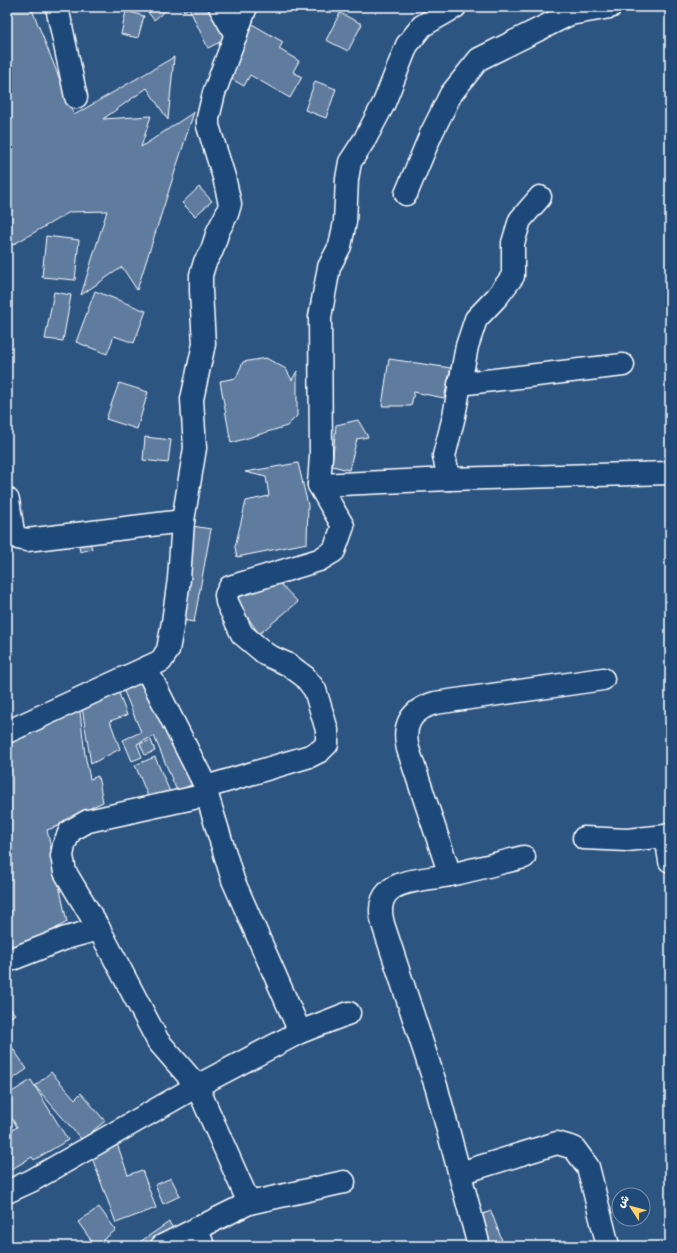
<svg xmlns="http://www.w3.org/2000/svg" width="677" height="1253" font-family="'Balsamiq Sans','Playpen Sans Arabic',sans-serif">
	<rect width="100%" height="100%" fill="#2c5582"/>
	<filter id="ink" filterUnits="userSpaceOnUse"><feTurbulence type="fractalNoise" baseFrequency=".025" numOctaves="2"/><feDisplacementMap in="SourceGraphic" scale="8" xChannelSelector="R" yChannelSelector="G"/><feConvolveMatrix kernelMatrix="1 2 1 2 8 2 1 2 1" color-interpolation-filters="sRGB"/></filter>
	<g filter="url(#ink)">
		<g fill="#5e7c9f" stroke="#fff">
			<polygon points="7,7 31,7 74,115 174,57 168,120 147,88 103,119 151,116 141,147 194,112 137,290 122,267 81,295 107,211 70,212 7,248"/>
			<polygon points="144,7 170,7 154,20"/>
			<polygon points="182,7 212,7 228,38 208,48 189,8 184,11"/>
			<polygon points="126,11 144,16 138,38 121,34"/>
			<polygon points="340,13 362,24 348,51 326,40"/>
			<polygon points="252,24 283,42 279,49 299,61 293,72 302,77 290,98 250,75 244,86 224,75"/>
			<polygon points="315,81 336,89 326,118 305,110"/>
			<polygon points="199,187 212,201 195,216 182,203"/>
			<polygon points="46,236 79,240 75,280 42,277"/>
			<polygon points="95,291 146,311 134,343 114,336 107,354 76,342"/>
			<polygon points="54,292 71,295 63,341 45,339"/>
			<polygon points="266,358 286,369 292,380 297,371 297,416 287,426 231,443 220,381 236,378 243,362"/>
			<polygon points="389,359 451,368 444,398 414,392 411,406 382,406"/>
			<polygon points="119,383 148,392 137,429 106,419"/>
			<polygon points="358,420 368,437 357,439 349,470 332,466 336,425"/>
			<polygon points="145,437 171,440 168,463 143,460"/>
			<polygon points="298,463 308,505 307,543 237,557 235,547 246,501 269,496 266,477 245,472"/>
			<polygon points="7,473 8,473 17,514 7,516"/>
			<polygon points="85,523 92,549 80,552 75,526"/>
			<polygon points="192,526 211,529 194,622 175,619"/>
			<polygon points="274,577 298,602 259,634 232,594"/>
			<polygon points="147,673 193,784 177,791 154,736 137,744 142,757 132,761 123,740 141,732 121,684"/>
			<polygon points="117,688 127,715 110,721 120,749 91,764 81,701"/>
			<polygon points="79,703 85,755 90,779 98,776 103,802 92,807 90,815 47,830 67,922 38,939 7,951 7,735"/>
			<polygon points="151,740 155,751 145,755 140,744"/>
			<polygon points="155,757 170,792 150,801 135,765"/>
			<polygon points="7,1005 15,1014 7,1020"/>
			<polygon points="7,1040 27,1069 7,1083"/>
			<polygon points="51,1072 75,1099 81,1093 105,1121 82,1140 35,1086"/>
			<polygon points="31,1080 68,1140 34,1160 32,1157 7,1172 7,1133 17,1127 7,1110 7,1095"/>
			<polygon points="115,1138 128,1175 142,1170 156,1208 116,1223 88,1147"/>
			<polygon points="171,1178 180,1196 163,1204 155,1185"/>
			<polygon points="99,1207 116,1230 95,1246 78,1222"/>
			<polygon points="491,1211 504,1246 474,1246 465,1221"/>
			<polygon points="169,1222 183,1244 180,1246 134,1246"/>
		</g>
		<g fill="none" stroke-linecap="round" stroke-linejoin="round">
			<g stroke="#fff" stroke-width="25">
				<g id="minor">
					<polyline points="57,7 76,97"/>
					<polyline points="220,7 236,35"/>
					<polyline points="406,194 431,134 451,94 479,59 570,14 610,7"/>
					<polyline points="459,384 623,365"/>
					<polyline points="449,479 444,456 454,416 467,346 476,319 497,297 513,276 513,243 520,220 540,197"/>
					<polyline points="319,485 449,479 670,473"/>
					<polyline points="7,499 8,500 13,532 18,538 27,540 183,521"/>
					<polyline points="146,668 206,787 207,795 233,880 300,1032"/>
					<polyline points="7,732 161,661 168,650 173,622 179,579 183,521 195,448 192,399 204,344 201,291 201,275 205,262 212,250 218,231 227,214 230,204 224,177 208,126 208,118 214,93 246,7"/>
					<polyline points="206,787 310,756 320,751 327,744 327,730 315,690 305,677 289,665 267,655 242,634 227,602 226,595 230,587 319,560 334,551 343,526 319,485 321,456 320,317 329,267 340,246 345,222 347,179 350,162 365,139 384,103 407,45 422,26 455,7"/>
					<polyline points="207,795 88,821 70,831 64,845 62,856 65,872 99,929 158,1041 197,1086 249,1203"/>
					<polyline points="666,836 670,861"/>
					<polyline points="584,838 627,840 666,836 670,834"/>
					<path d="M 450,875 L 408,749 C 402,725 411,710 435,703 L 603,679"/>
					<polyline points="7,961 66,938 99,929"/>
					<polyline points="460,1173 557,1143 574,1148 588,1167 608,1246"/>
					<polyline points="7,1192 31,1181 197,1086 300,1032 349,1013"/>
					<polyline points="197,1228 203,1246"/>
					<polyline points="162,1246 249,1203 344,1182"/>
					<path d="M 479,1246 L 437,1089 L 383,924 C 380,913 379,901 388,892 C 400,879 432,879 449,875 C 474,870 499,863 524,857"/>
				</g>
			</g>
			<use href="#minor" stroke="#1f4a7a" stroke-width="22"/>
		</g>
	</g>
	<rect width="677" height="1253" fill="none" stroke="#1f4a7a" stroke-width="24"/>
	<rect x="12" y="12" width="653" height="1229" fill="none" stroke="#fff" stroke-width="1.5" filter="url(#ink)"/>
	<g transform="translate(631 1207) rotate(306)"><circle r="19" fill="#1f4a7a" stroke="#7992af"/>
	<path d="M0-3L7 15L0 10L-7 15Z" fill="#ffd166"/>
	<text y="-6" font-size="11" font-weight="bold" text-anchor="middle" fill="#ffffff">ش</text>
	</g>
</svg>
